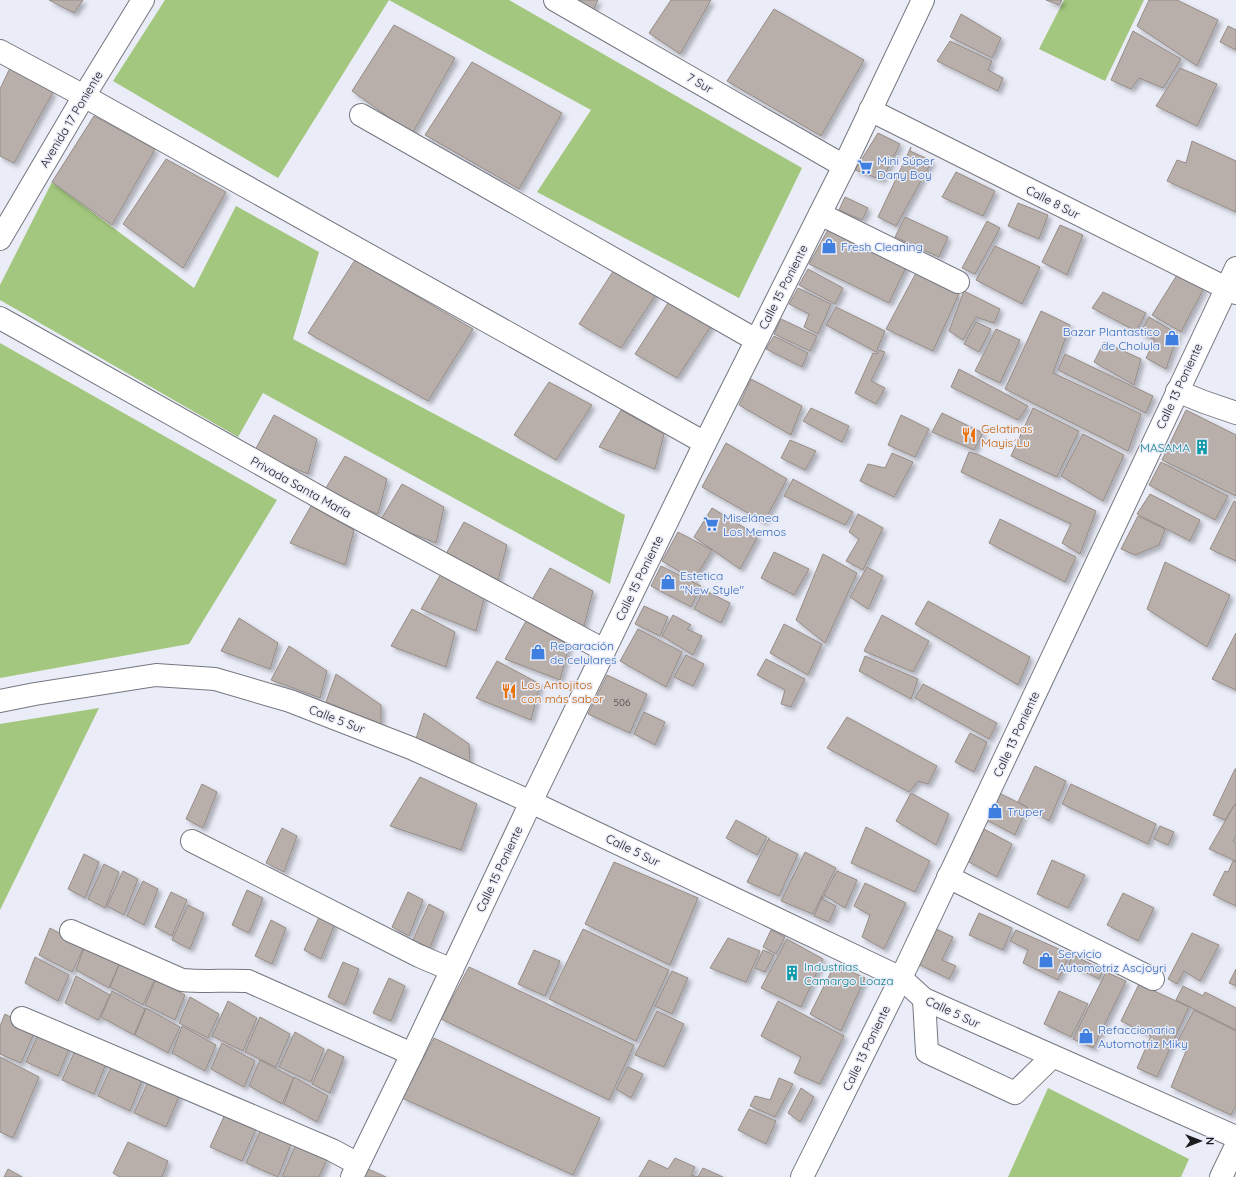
<svg xmlns="http://www.w3.org/2000/svg" width="1236" height="1177" font-family="Quicksand,sans-serif">
	<defs>
		<filter id="shadow"><feDropShadow dx="3.5" dy="3.5" stdDeviation="2" flood-color="#0004"/></filter>
	</defs>
	<rect width="100%" height="100%" fill="#eaecf7"/>
	<g fill="#a3c77e">
		<polygon points="165,0 389,0 278,178 113,81"/>
		<polygon points="389,0 509,0 802,168 739,298 537,192 591,110"/>
		<polygon points="1064,0 1144,0 1105,81 1039,49"/>
		<polygon points="52,182 194,288 236,206 319,252 293,339 625,515 610,584 263,393 238,437 0,300 0,285"/>
		<polygon points="0,343 277,500 189,644 0,678"/>
		<polygon points="99,708 0,910 0,724"/>
		<polygon points="1048,1088 1189,1159 1181,1177 1008,1177"/>
	</g>
	<g fill="#b9afaa" stroke="#968c87" filter="url(#shadow)">
		<polygon points="49,0 83,0 74,13"/>
		<polygon points="578,0 598,0 593,10"/>
		<polygon points="671,0 711,0 680,54 649,33"/>
		<polygon points="1046,0 1062,0 1059,5"/>
		<polygon points="1149,0 1177,0 1218,20 1197,66 1137,26"/>
		<polygon points="774,9 864,60 821,136 727,81"/>
		<polygon points="961,14 1001,38 992,58 950,37"/>
		<polygon points="394,25 455,58 412,134 352,91"/>
		<polygon points="1228,26 1236,30 1236,50 1220,42"/>
		<polygon points="1133,31 1181,59 1163,88 1139,78 1131,89 1111,80"/>
		<polygon points="950,41 992,61 988,70 1003,78 998,91 937,61"/>
		<polygon points="472,62 562,113 519,189 425,135"/>
		<polygon points="10,68 53,92 14,163 0,156 0,89"/>
		<polygon points="1180,68 1217,84 1197,126 1156,106"/>
		<polygon points="94,116 155,149 112,225 52,182"/>
		<polygon points="878,133 900,144 882,180 855,170"/>
		<polygon points="1192,141 1236,161 1236,212 1167,181 1177,160 1186,163"/>
		<polygon points="911,147 910,151 932,161 896,226 878,217"/>
		<polygon points="166,159 226,192 183,268 123,224"/>
		<polygon points="956,172 995,191 983,216 942,197"/>
		<polygon points="845,197 868,208 862,220 839,210"/>
		<polygon points="1018,203 1048,215 1039,239 1008,226"/>
		<polygon points="905,217 948,237 939,257 895,237"/>
		<polygon points="987,221 1000,228 975,274 962,268"/>
		<polygon points="1060,225 1083,235 1067,275 1042,262"/>
		<polygon points="830,226 907,265 889,303 809,264"/>
		<polygon points="995,246 1040,267 1022,304 976,280"/>
		<polygon points="355,260 473,329 428,401 308,333"/>
		<polygon points="808,269 843,288 835,304 799,285"/>
		<polygon points="614,270 657,293 621,348 579,324"/>
		<polygon points="917,271 959,294 933,351 886,329"/>
		<polygon points="1177,275 1204,288 1181,332 1152,315"/>
		<polygon points="798,288 831,304 818,334 804,327 809,314 789,304"/>
		<polygon points="964,291 1000,309 994,323 976,317 963,340 949,331"/>
		<polygon points="1103,292 1146,313 1136,331 1092,308"/>
		<polygon points="670,300 713,323 677,378 635,354"/>
		<polygon points="836,307 885,331 876,352 826,325"/>
		<polygon points="1041,311 1070,325 1053,373 1141,414 1128,451 1005,389"/>
		<polygon points="1149,317 1178,334 1166,369 1146,358 1155,340 1140,333"/>
		<polygon points="781,319 817,336 810,351 774,334"/>
		<polygon points="976,322 991,329 979,352 964,344"/>
		<polygon points="996,329 1020,340 1000,383 975,371"/>
		<polygon points="774,336 808,353 802,367 766,349"/>
		<polygon points="1104,342 1141,359 1134,385 1094,362"/>
		<polygon points="879,350 885,352 871,381 885,388 876,404 855,393 873,353 877,354"/>
		<polygon points="1065,354 1153,396 1146,413 1058,370"/>
		<polygon points="959,369 1028,406 1018,420 951,387"/>
		<polygon points="751,379 802,406 791,435 739,405"/>
		<polygon points="549,382 592,405 556,460 514,435"/>
		<polygon points="811,408 849,426 842,442 803,421"/>
		<polygon points="1033,408 1079,431 1057,477 1011,456"/>
		<polygon points="621,410 664,434 655,469 599,447"/>
		<polygon points="1186,410 1236,435 1236,496 1162,460"/>
		<polygon points="942,413 983,433 974,450 932,432"/>
		<polygon points="274,415 317,439 308,474 254,452"/>
		<polygon points="901,415 929,429 915,457 888,445"/>
		<polygon points="1083,434 1124,455 1103,501 1061,476"/>
		<polygon points="790,440 816,451 805,470 781,458"/>
		<polygon points="726,443 787,479 764,522 702,487"/>
		<polygon points="969,452 977,454 1096,511 1080,554 1062,543 1071,524 961,472"/>
		<polygon points="892,453 913,462 894,497 860,481 868,464 885,468"/>
		<polygon points="345,456 387,479 378,514 323,493"/>
		<polygon points="1161,462 1228,496 1215,520 1149,485"/>
		<polygon points="793,479 853,512 845,525 784,496"/>
		<polygon points="402,484 444,507 436,543 380,521"/>
		<polygon points="1150,494 1200,520 1190,541 1137,514"/>
		<polygon points="1234,501 1236,502 1236,561 1210,549"/>
		<polygon points="311,506 354,530 345,565 290,543"/>
		<polygon points="712,508 758,536 740,569 694,537"/>
		<polygon points="858,514 883,528 863,570 846,561 859,539 849,532"/>
		<polygon points="1138,516 1165,529 1159,545 1135,555 1121,549"/>
		<polygon points="1000,519 1076,557 1065,582 989,543"/>
		<polygon points="464,522 507,545 498,580 443,559"/>
		<polygon points="678,532 712,550 694,580 662,561"/>
		<polygon points="774,552 809,569 794,595 761,578"/>
		<polygon points="823,554 857,573 825,643 796,620"/>
		<polygon points="1165,562 1230,595 1207,647 1147,609"/>
		<polygon points="661,566 701,586 691,607 651,586"/>
		<polygon points="867,567 883,576 868,609 850,597"/>
		<polygon points="550,568 593,591 584,626 529,605"/>
		<polygon points="442,572 485,595 476,631 421,609"/>
		<polygon points="704,590 730,603 721,623 694,609"/>
		<polygon points="928,601 1030,657 1018,685 915,624"/>
		<polygon points="644,606 668,617 660,636 635,624"/>
		<polygon points="412,609 455,632 446,667 391,646"/>
		<polygon points="673,615 691,625 687,629 702,636 693,655 662,636"/>
		<polygon points="882,615 929,641 913,672 864,651"/>
		<polygon points="239,618 278,643 270,669 221,651"/>
		<polygon points="526,621 569,645 560,680 505,659"/>
		<polygon points="784,624 822,644 808,675 770,653"/>
		<polygon points="638,629 682,652 666,687 620,661"/>
		<polygon points="1236,633 1236,690 1212,679"/>
		<polygon points="289,646 327,671 320,698 271,680"/>
		<polygon points="686,655 704,664 693,686 674,677"/>
		<polygon points="865,656 918,679 911,699 859,671"/>
		<polygon points="766,659 805,679 791,707 781,704 785,690 757,675"/>
		<polygon points="497,661 540,684 531,720 476,698"/>
		<polygon points="336,674 381,705 381,724 326,702"/>
		<polygon points="607,675 647,694 630,733 588,714"/>
		<polygon points="923,684 997,723 989,739 915,698"/>
		<polygon points="644,712 665,722 655,745 634,734"/>
		<polygon points="424,713 469,744 470,764 415,742"/>
		<polygon points="847,717 937,766 928,784 918,781 909,792 827,748"/>
		<polygon points="970,733 987,742 974,772 955,762"/>
		<polygon points="1035,766 1066,781 1049,821 1018,802"/>
		<polygon points="1235,769 1236,769 1236,804 1235,804 1225,820 1213,815"/>
		<polygon points="420,777 477,804 461,850 390,826"/>
		<polygon points="202,784 217,792 203,828 186,819"/>
		<polygon points="1071,784 1156,824 1148,844 1062,804"/>
		<polygon points="997,792 1027,807 1015,835 983,818"/>
		<polygon points="911,793 949,814 936,845 896,821"/>
		<polygon points="1235,804 1236,805 1236,836 1233,841 1236,843 1236,861 1209,849"/>
		<polygon points="736,820 767,837 757,855 726,838"/>
		<polygon points="1160,826 1174,832 1168,845 1154,839"/>
		<polygon points="866,827 930,861 915,892 851,863"/>
		<polygon points="282,828 297,836 284,872 266,863"/>
		<polygon points="984,829 1012,844 997,877 967,861"/>
		<polygon points="769,838 769,840 798,854 779,896 747,882"/>
		<polygon points="805,852 836,868 813,914 781,901"/>
		<polygon points="84,854 99,862 85,898 68,889"/>
		<polygon points="1052,860 1085,875 1068,908 1037,894"/>
		<polygon points="1233,861 1236,862 1236,906 1213,895 1225,871 1228,872"/>
		<polygon points="614,862 698,898 670,965 585,924"/>
		<polygon points="104,864 119,872 105,908 88,899"/>
		<polygon points="123,871 138,879 124,915 107,906"/>
		<polygon points="837,871 857,880 845,908 824,895"/>
		<polygon points="143,881 158,889 144,925 127,916"/>
		<polygon points="865,883 906,903 884,949 862,937 870,915 854,906"/>
		<polygon points="247,890 263,898 249,933 232,925"/>
		<polygon points="171,892 187,900 172,936 155,927"/>
		<polygon points="408,892 423,900 409,936 392,927"/>
		<polygon points="1123,893 1154,908 1138,941 1107,925"/>
		<polygon points="823,896 822,899 836,906 829,922 814,916"/>
		<polygon points="429,904 444,912 430,948 413,940"/>
		<polygon points="188,905 204,913 190,949 172,940"/>
		<polygon points="979,913 1012,928 1003,950 969,935"/>
		<polygon points="320,915 335,923 321,959 304,950"/>
		<polygon points="271,920 286,928 272,964 255,956"/>
		<polygon points="932,927 953,937 942,960 956,966 949,979 916,963"/>
		<polygon points="50,928 84,947 72,972 39,955"/>
		<polygon points="583,929 669,970 636,1041 549,999"/>
		<polygon points="771,930 785,937 776,954 763,947"/>
		<polygon points="1016,930 1070,954 1058,980 1023,963 1028,950 1010,941"/>
		<polygon points="1192,933 1219,945 1200,981 1184,971 1177,984 1168,979"/>
		<polygon points="728,938 760,951 746,982 710,968"/>
		<polygon points="787,939 823,959 801,1007 761,988"/>
		<polygon points="86,943 120,962 109,988 76,970"/>
		<polygon points="534,950 560,961 545,996 518,984"/>
		<polygon points="763,950 774,955 765,972 755,968"/>
		<polygon points="1073,955 1103,970 1099,979 1069,964"/>
		<polygon points="35,957 69,975 58,1001 25,983"/>
		<polygon points="121,960 155,979 143,1005 110,987"/>
		<polygon points="343,962 359,969 345,1005 328,997"/>
		<polygon points="835,964 865,978 841,1031 810,1014"/>
		<polygon points="469,967 634,1045 609,1100 441,1019"/>
		<polygon points="1236,969 1236,986 1229,983"/>
		<polygon points="672,971 688,978 672,1014 655,1006"/>
		<polygon points="1106,972 1126,981 1093,1048 1073,1039"/>
		<polygon points="76,976 110,995 98,1020 65,1003"/>
		<polygon points="389,978 405,986 391,1021 373,1013"/>
		<polygon points="156,979 185,995 175,1020 145,1005"/>
		<polygon points="1139,984 1189,1007 1157,1077 1137,1068 1151,1036 1121,1021"/>
		<polygon points="1183,986 1203,996 1205,992 1236,1008 1236,1030 1176,1000"/>
		<polygon points="112,991 145,1009 134,1035 101,1017"/>
		<polygon points="1059,991 1088,1004 1071,1037 1044,1024"/>
		<polygon points="190,997 219,1014 208,1038 179,1023"/>
		<polygon points="228,1001 257,1018 243,1051 212,1036"/>
		<polygon points="778,1001 844,1036 820,1084 794,1073 801,1057 761,1036"/>
		<polygon points="146,1008 180,1027 168,1053 135,1035"/>
		<polygon points="1194,1010 1236,1031 1236,1105 1231,1115 1171,1087 1187,1049 1176,1044"/>
		<polygon points="657,1011 684,1024 664,1067 635,1055"/>
		<polygon points="5,1014 35,1031 21,1063 0,1054 0,1026"/>
		<polygon points="260,1017 290,1034 276,1067 245,1052"/>
		<polygon points="42,1026 71,1044 58,1076 26,1062"/>
		<polygon points="182,1026 216,1045 205,1071 172,1053"/>
		<polygon points="295,1032 324,1049 311,1082 279,1067"/>
		<polygon points="434,1038 600,1118 573,1175 402,1098"/>
		<polygon points="222,1043 255,1061 244,1087 211,1069"/>
		<polygon points="78,1044 107,1061 94,1094 62,1080"/>
		<polygon points="328,1049 344,1057 330,1093 312,1084"/>
		<polygon points="0,1057 39,1077 13,1138 0,1132"/>
		<polygon points="260,1060 294,1078 282,1104 249,1086"/>
		<polygon points="114,1061 143,1078 130,1111 98,1096"/>
		<polygon points="628,1067 643,1074 631,1098 616,1089"/>
		<polygon points="294,1077 328,1096 317,1122 284,1104"/>
		<polygon points="150,1078 180,1094 166,1127 134,1113"/>
		<polygon points="779,1078 793,1084 775,1117 750,1106 755,1096 770,1100"/>
		<polygon points="801,1088 814,1097 800,1122 788,1113"/>
		<polygon points="749,1109 776,1121 766,1144 738,1130"/>
		<polygon points="226,1112 256,1129 242,1161 210,1147"/>
		<polygon points="262,1127 291,1144 278,1177 246,1163"/>
		<polygon points="128,1142 168,1161 162,1177 120,1177 113,1173"/>
		<polygon points="297,1142 327,1159 319,1177 282,1177"/>
		<polygon points="675,1158 695,1167 691,1175 698,1177 703,1168 723,1177 639,1177 649,1160 668,1169"/>
		<polygon points="8,1169 22,1177 4,1177"/>
		<polygon points="368,1169 386,1177 364,1177"/>
	</g>
	<g fill="none" stroke-linecap="round" stroke-linejoin="round">
		<g stroke="#757780" stroke-width="24">
			<g id="minor">
				<polyline points="555,0 844,166"/>
				<polyline points="0,51 84,96 705,443"/>
				<polyline points="870,110 1236,293"/>
				<polyline points="361,115 756,340"/>
				<polyline points="820,214 958,282"/>
				<polyline points="0,239 84,96 143,0"/>
				<polyline points="0,318 337,507 604,650"/>
				<polyline points="1177,391 1204,402 1236,413"/>
				<polyline points="0,701 35,694 156,675 215,679 290,701 411,748 531,802 901,978 924,999 1236,1137"/>
				<polyline points="192,841 419,956 452,970"/>
				<polyline points="948,877 1153,979"/>
				<path d="M 71,931 L 182,980 C 204,982 226,980 248,981 L 412,1054"/>
				<polyline points="924,999 927,1052 1015,1093 1052,1057"/>
				<polyline points="22,1018 332,1150 358,1164"/>
				<polyline points="352,1177 412,1054 531,802 705,443 844,166 923,0"/>
				<polyline points="802,1177 901,978 1236,268"/>
				<polyline points="1221,1177 1236,1146"/>
			</g>
		</g>
		<use href="#minor" stroke="#fff" stroke-width="22"/>
	</g>
	<defs>
		<g id="supermarket-bare" transform="scale(1.2)"><path d="M-6-5.5h2.5l.6 2H6L4.5 2H-2.5L-4.4-4H-6ZM-1.5 3.2a1.3 1.3 0 1 0 .1 0ZM3 3.2a1.3 1.3 0 1 0 .1 0Z" fill="#3f7fe0" stroke="#eaecf7" stroke-width="2.5" paint-order="stroke"/></g>
		<g id="shop-bare" transform="scale(1.2)"><path d="M-5-2.5h2.3a2.7 3.5 0 0 1 5.4 0H5L5.5 6h-11ZM-1.5-2.5h3a1.5 2.3 0 0 0-3 0Z" fill="#3f7fe0" stroke="#eaecf7" stroke-width="2.5" paint-order="stroke"/></g>
		<g id="restaurant-bare" transform="scale(1.2)"><path d="M-5-6h1v4h1v-4h1v4h1v-4h1v5L-1.5 .5V6h-2V.5L-5-1ZM5-6V6H3V1.5H1.5Q1.5-4 5-6Z" fill="#e8710a" stroke="#eaecf7" stroke-width="2.5" paint-order="stroke"/></g>
		<g id="building-bare" transform="scale(1.2)"><path d="M-4-6H4V6H1V3H-1V6H-4ZM-2.5-4.3h1.7v1.8h-1.7ZM.8-4.3h1.7v1.8H.8ZM-2.5-1h1.7V.8h-1.7ZM.8-1h1.7V.8H.8Z" fill="#0f9aa8" stroke="#eaecf7" stroke-width="2.5" paint-order="stroke"/></g>
	</defs>
	<g fill-rule="evenodd">
		<use href="#supermarket-bare" x="865" y="167"/>
		<use href="#shop-bare" x="829" y="246"/>
		<use href="#shop-bare" x="1172" y="338"/>
		<use href="#restaurant-bare" x="969" y="435"/>
		<use href="#building-bare" x="1202" y="447"/>
		<use href="#supermarket-bare" x="711" y="524"/>
		<use href="#shop-bare" x="668" y="582"/>
		<use href="#shop-bare" x="538" y="652"/>
		<use href="#restaurant-bare" x="509" y="691"/>
		<use href="#shop-bare" x="995" y="811"/>
		<use href="#shop-bare" x="1046" y="960"/>
		<use href="#building-bare" x="792" y="973"/>
		<use href="#shop-bare" x="1086" y="1036"/>
	</g>
	<g text-anchor="middle" dominant-baseline="central" stroke-width="3" stroke-linejoin="round" paint-order="stroke">
		<g font-size="10" fill="#424142">
			<text x="622" y="702">506</text>
		</g>
		<g font-size="12" fill="#1b1c1f" stroke="#eaecf7">
			<text transform="translate(700 83) rotate(30)">7 Sur</text>
			<text transform="translate(71 119) rotate(-59)">Avenida 17 Poniente</text>
			<text transform="translate(1053 202) rotate(27)">Calle 8 Sur</text>
			<text transform="translate(783 287) rotate(-63)">Calle 15 Poniente</text>
			<text transform="translate(1179 386) rotate(-65)">Calle 13 Poniente</text>
			<text transform="translate(301 487) rotate(29)">Privada Santa María</text>
			<text transform="translate(639 578) rotate(-64)">Calle 15 Poniente</text>
			<text transform="translate(337 719) rotate(21)">Calle 5 Sur</text>
			<text transform="translate(1016 734) rotate(-65)">Calle 13 Poniente</text>
			<text transform="translate(633 850) rotate(26)">Calle 5 Sur</text>
			<text transform="translate(499 869) rotate(-65)">Calle 15 Poniente</text>
			<text transform="translate(953 1012) rotate(25)">Calle 5 Sur</text>
			<text transform="translate(866 1048) rotate(-64)">Calle 13 Poniente</text>
		</g>
		<g font-size="12" fill="#366cbe" stroke="#eaecf7" text-anchor="start">
			<text x="877" y="160">Mini Súper<tspan x="877" dy="14">Dany Boy</tspan></text>
			<text x="841" y="246">Fresh Cleaning</text>
			<text x="1160" y="331" text-anchor="end">Bazar Plantastico<tspan x="1160" dy="14">de Cholula</tspan></text>
			<text x="723" y="517">Miselánea<tspan x="723" dy="14">Los Memos</tspan></text>
			<text x="680" y="575">Estetica<tspan x="680" dy="14">"New Style"</tspan></text>
			<text x="550" y="645">Reparación<tspan x="550" dy="14">de celulares</tspan></text>
			<text x="1007" y="811">Truper</text>
			<text x="1058" y="953">Servicio<tspan x="1058" dy="14">Automotriz Ascjoyri</tspan></text>
			<text x="1098" y="1029">Refaccionaria<tspan x="1098" dy="14">Automotriz Miky</tspan></text>
		</g>
		<g font-size="12" fill="#c56008" stroke="#eaecf7" text-anchor="start">
			<text x="981" y="428">Gelatinas<tspan x="981" dy="14">Mayis´Lu</tspan></text>
			<text x="521" y="684">Los Antojitos<tspan x="521" dy="14">con más sabor</tspan></text>
		</g>
		<g font-size="12" fill="#0d838f" stroke="#eaecf7" text-anchor="end">
			<text x="1190" y="447">MASAMA</text>
			<text x="804" y="966" text-anchor="start">Industrias<tspan x="804" dy="14">Camargo Loaza</tspan></text>
		</g>
	</g>
	<g transform="translate(1200 1141) rotate(90)" stroke="#eaecf7" stroke-width="3" paint-order="stroke">
	<path d="M0-3L7 15L0 10L-7 15Z" fill="#1b1c1f"/>
	<text y="-6" font-size="11" font-weight="bold" text-anchor="middle" fill="#1b1c1f">N</text>
	</g>
</svg>
